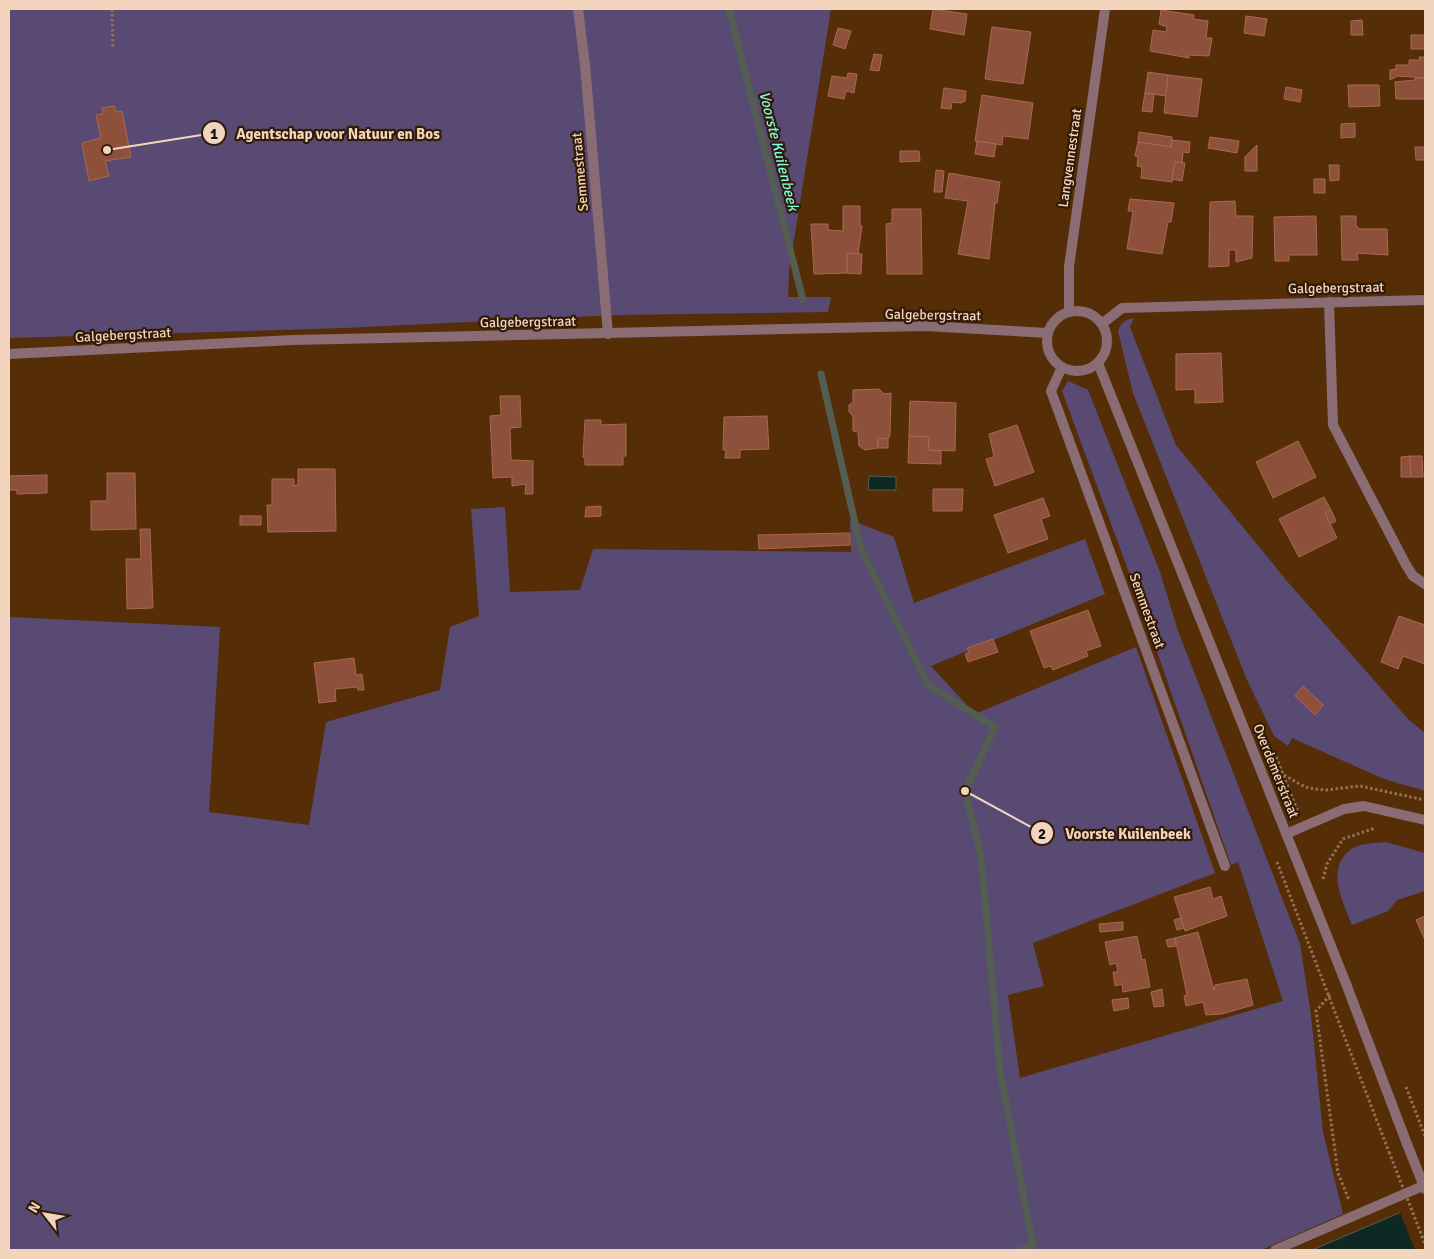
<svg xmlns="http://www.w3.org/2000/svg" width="1434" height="1259" font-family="Signika,sans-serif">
	<rect width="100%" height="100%" fill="#552e08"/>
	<g fill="#594a74">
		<polygon points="9,9 831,9 789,271 788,297 831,297 828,312 616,315 344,328 9,338"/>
		<path d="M 1134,318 L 1130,327 L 1176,445 L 1286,580 L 1408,719 L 1425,733 L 1425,791 L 1384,779 L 1292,738 L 1288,746 L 1274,736 L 1247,680 L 1133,393 L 1118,331 C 1121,322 1125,320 1134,318 Z"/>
		<polygon points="1068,381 1088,390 1160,572 1178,631 1300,944 1311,1015 1323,1132 1343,1214 1261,1250 9,1250 9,617 220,627 209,812 309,825 326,722 440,690 450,627 479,616 471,509 505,507 510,592 580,590 593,549 851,552 850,520 894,537 914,603 1085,539 1105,594 931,666 975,714 1136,647 1215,873 1033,943 1044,986 1008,995 1020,1078 1283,1001 1238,862 1231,865 1137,594 1062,391"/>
		<path d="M 1386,842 L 1425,853 L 1425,891 L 1397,900 L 1388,911 L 1352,925 C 1343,901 1323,865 1355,847 C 1363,843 1377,843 1386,842 Z"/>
	</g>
	<g fill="#0e2924" stroke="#535d52">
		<polygon points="869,476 896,477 896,490 868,490"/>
		<polygon points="1425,1202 1425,1250 1312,1250"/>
	</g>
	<polygon fill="#552e08" points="1425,1199 1425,1250 1415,1250 1399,1210"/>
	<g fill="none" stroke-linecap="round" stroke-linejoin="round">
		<g stroke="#535d52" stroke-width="7">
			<polyline points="729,9 803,300"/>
			<polyline points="821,374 861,549 928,685 995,727 965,791 981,856 1000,1071 1033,1245 1019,1250"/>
		</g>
	</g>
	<g fill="#8c503b" stroke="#ab6850">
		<polygon points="933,9 967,14 964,35 930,29"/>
		<polygon points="1161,10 1194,15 1193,19 1208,21 1206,38 1212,38 1209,56 1189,55 1189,58 1150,51 1153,30 1166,32 1167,27 1159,24"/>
		<polygon points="1246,16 1267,19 1264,36 1244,33"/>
		<polygon points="1362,20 1363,35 1351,35 1351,21"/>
		<polygon points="992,27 1031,32 1023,84 985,79"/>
		<polygon points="838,28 851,31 845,49 833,45"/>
		<rect x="1411" y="35" width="14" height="14"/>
		<polygon points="874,54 882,55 879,71 870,70"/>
		<polygon points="1419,57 1425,57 1425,78 1398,76 1390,80 1390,70 1396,69 1396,65 1409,65 1409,60 1420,60"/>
		<polygon points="1148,72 1168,75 1166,96 1145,93"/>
		<polygon points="848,73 857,74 854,93 846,91 844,99 828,96 832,76 847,78"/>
		<polygon points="1168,75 1202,79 1197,117 1164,113"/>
		<polygon points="1415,78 1425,78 1425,99 1396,99 1395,82 1415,80"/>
		<polygon points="1348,85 1379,85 1380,106 1349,107"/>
		<polygon points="1286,87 1302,90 1300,102 1284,99"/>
		<polygon points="944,88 966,91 965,101 961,103 952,102 951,109 941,108"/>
		<polygon points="1145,93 1154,94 1152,112 1142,111"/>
		<polygon points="982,95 1033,103 1028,139 1003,136 1002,145 975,141"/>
		<polygon points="114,106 116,112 122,111 131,157 105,161 109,176 89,181 82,143 101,138 96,115 103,114 102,108"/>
		<polygon points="1355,123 1355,137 1341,138 1341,124"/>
		<polygon points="1139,132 1172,137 1171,147 1138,142"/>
		<polygon points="1210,137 1239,141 1237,153 1208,148"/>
		<polygon points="1172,140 1190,142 1189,153 1183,152 1182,163 1175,162 1172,182 1141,178 1142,167 1137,166 1138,157 1135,156 1138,142 1171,147"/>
		<polygon points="977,141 996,144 994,157 975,154"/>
		<polygon points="1257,145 1257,171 1245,171 1245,157"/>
		<polygon points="1415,147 1425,147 1425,160 1416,160"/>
		<polygon points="900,151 919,151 920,161 900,162"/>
		<polygon points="1175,162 1185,163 1182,181 1172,179"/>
		<polygon points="1329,165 1339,165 1339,180 1330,181"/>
		<polygon points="936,170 944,171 942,192 934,192"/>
		<polygon points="949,173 1000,182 997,203 995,203 989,259 958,254 968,201 945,198"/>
		<rect x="1314" y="179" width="11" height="14"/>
		<polygon points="1130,199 1174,203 1171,222 1168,222 1162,254 1127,249 1133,211 1128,211"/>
		<polygon points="1235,201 1236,216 1253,216 1252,258 1236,262 1236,250 1229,250 1229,266 1209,267 1210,202"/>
		<polygon points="843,206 860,206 860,226 862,226 858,254 847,253 847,273 814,274 811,224 828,224 828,230 843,231"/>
		<polygon points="892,209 921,209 922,274 887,274 886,224 892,223"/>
		<polygon points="1316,216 1317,255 1289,255 1289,261 1275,261 1274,217"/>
		<polygon points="1341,216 1356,216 1356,226 1360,229 1387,229 1388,255 1357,253 1358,260 1342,260"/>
		<polygon points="847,253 862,254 861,274 847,273"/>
		<polygon points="1221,353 1223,402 1195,403 1195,389 1176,390 1176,354"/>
		<polygon points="879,389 884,394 891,393 890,435 888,439 878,438 878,448 865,450 859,446 858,432 853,431 853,416 849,412 849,405 853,402 853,390"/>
		<polygon points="500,396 520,396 521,427 510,428 511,460 533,461 533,494 525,494 526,484 512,486 512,477 493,478 490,416 501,415"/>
		<polygon points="910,401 956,403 955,451 928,450 929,437 909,436"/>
		<polygon points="767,416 769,449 740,450 740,458 725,458 726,450 723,450 724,417"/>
		<polygon points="585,420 601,420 601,425 626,424 626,456 623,456 623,465 585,465 585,458 583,457"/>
		<polygon points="1017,425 1034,472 995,486 986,459 994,457 989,434"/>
		<polygon points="909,436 929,437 928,450 941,451 941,464 908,463"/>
		<polygon points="878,438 888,439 888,448 878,448"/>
		<polygon points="1298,441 1316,477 1273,498 1256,462"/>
		<polygon points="1410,456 1411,477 1401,477 1401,457"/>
		<polygon points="1410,456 1422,456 1423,477 1411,477"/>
		<polygon points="298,469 335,469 336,531 268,532 267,505 272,505 272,479 294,479 294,486 298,485"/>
		<polygon points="107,473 135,473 136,529 91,530 91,501 107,501"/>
		<polygon points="47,475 47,493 17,494 17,490 9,490 9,476"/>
		<polygon points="933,489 963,489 962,511 933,511"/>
		<polygon points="1324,497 1331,510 1325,513 1337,538 1299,557 1279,519"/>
		<polygon points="1043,498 1050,516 1041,519 1048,539 1008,553 994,515"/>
		<polygon points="601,506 601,516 585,517 586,507"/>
		<polygon points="1331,510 1336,521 1330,524 1325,513"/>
		<rect x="240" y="516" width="21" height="9"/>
		<polygon points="140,529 150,529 153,608 127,609 126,559 141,559"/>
		<polygon points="850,533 850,545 759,549 758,535"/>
		<polygon points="1088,610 1101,646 1086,651 1088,656 1053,670 1050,666 1044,668 1030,631"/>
		<polygon points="1399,616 1425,625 1425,664 1403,656 1398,669 1381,662"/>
		<polygon points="993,639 998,652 968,662 965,654 969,652 967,648"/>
		<polygon points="354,658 356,675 362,674 364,690 358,690 357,687 335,689 336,701 319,703 314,663"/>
		<polygon points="1303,686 1323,705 1315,715 1295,696"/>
		<polygon points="1210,887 1213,899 1221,896 1227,916 1185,931 1174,897"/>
		<polygon points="1425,916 1425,940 1416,920"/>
		<polygon points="1180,918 1184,928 1177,930 1174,920"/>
		<polygon points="1123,922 1123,930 1100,932 1099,924"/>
		<polygon points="1198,932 1214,990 1215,985 1247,979 1253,1005 1222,1014 1206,1015 1203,1002 1186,1006 1184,996 1187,995 1175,938"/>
		<polygon points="1137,936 1142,960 1145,959 1150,987 1123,992 1122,984 1115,986 1113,972 1118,972 1116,963 1110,965 1105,942"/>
		<polygon points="1175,938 1176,946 1168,947 1166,940"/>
		<polygon points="1162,989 1164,1006 1154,1007 1151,992"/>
		<polygon points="1128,998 1129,1008 1114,1011 1112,1000"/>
	</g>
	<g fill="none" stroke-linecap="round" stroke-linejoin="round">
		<g stroke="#947151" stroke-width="3" stroke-dasharray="2.5 2.5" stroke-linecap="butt">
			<polyline points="112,9 113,49"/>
			<polyline points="1276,757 1298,812"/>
			<polyline points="1284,775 1305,787 1315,789 1326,790 1360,786 1425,800"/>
			<polyline points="1277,862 1389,1152"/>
			<polyline points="1323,879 1327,864 1343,839 1375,828"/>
			<polyline points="1330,995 1316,1011 1338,1173 1349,1200"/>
			<polyline points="1406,1087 1425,1136"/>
		</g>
		<polyline stroke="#8a6c75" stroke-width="10" points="1275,1250 1425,1185"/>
		<g stroke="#8a6c75" stroke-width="10">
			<polyline points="578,9 585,65 608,334"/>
			<polyline points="1329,302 1333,425 1406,565 1413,576 1425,584"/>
			<circle cx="1077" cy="341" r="30"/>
			<polyline points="1069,311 1069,267 1105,9"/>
			<polyline points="1103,323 1122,308 1425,300"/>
			<polyline points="9,354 293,340 925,326 1048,333"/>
			<polyline points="1098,363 1345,981 1407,1144"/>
			<polyline points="1062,367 1051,391 1225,866"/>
			<polyline points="1286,834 1344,809 1364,806 1425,820"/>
		</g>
		<polyline stroke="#947151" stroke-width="3" stroke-dasharray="2.5 2.5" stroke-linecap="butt" points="1389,1152 1425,1244"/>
		<polyline stroke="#8a6c75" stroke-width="10" points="1407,1144 1425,1189"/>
	</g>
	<g text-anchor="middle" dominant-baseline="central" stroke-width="4.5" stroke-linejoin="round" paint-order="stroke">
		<g font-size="14" fill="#f3d5bd" stroke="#311b07">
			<text transform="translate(1070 158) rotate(-82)">Langvennestraat</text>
			<text transform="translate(580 172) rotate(-95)">Semmestraat</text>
			<text transform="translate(1336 288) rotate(-1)">Galgebergstraat</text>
			<text transform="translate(933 315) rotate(1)">Galgebergstraat</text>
			<text transform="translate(528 322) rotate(-1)">Galgebergstraat</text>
			<text transform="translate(123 335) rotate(-3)">Galgebergstraat</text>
			<text transform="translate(1147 611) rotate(70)">Semmestraat</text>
			<text transform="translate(1276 771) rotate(68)">Overdemerstraat</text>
		</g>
		<g font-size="15" font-style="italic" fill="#7efbe4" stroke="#311b07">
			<text transform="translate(779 151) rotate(76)">Voorste Kuilenbeek</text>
		</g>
	</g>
	<path fill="none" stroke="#f3d5bd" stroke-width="2" d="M107 150L214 133M965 791L1042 833"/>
	<g fill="#f3d5bd" stroke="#311b07" stroke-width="2">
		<circle cx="107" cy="150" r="5"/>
		<circle cx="965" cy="791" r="5"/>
		<circle cx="214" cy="133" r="12"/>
		<circle cx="1042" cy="833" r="12"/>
	</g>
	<g font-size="15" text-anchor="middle" font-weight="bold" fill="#111">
		<text x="214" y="139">1</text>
		<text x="1042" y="839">2</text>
	</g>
	<g font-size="15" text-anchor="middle" font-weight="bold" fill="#f3d5bd" stroke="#311b07" stroke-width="4.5" stroke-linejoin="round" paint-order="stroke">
		<text x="338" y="139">Agentschap voor Natuur en Bos</text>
		<text x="1128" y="839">Voorste Kuilenbeek</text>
	</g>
	<rect width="1434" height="1259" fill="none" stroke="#f3d5bd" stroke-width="20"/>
	<g transform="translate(45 1214) rotate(301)" stroke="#311b07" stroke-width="4" paint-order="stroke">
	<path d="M0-4L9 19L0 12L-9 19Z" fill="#f3d5bd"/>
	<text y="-8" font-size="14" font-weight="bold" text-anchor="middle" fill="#f3d5bd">N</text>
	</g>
</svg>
